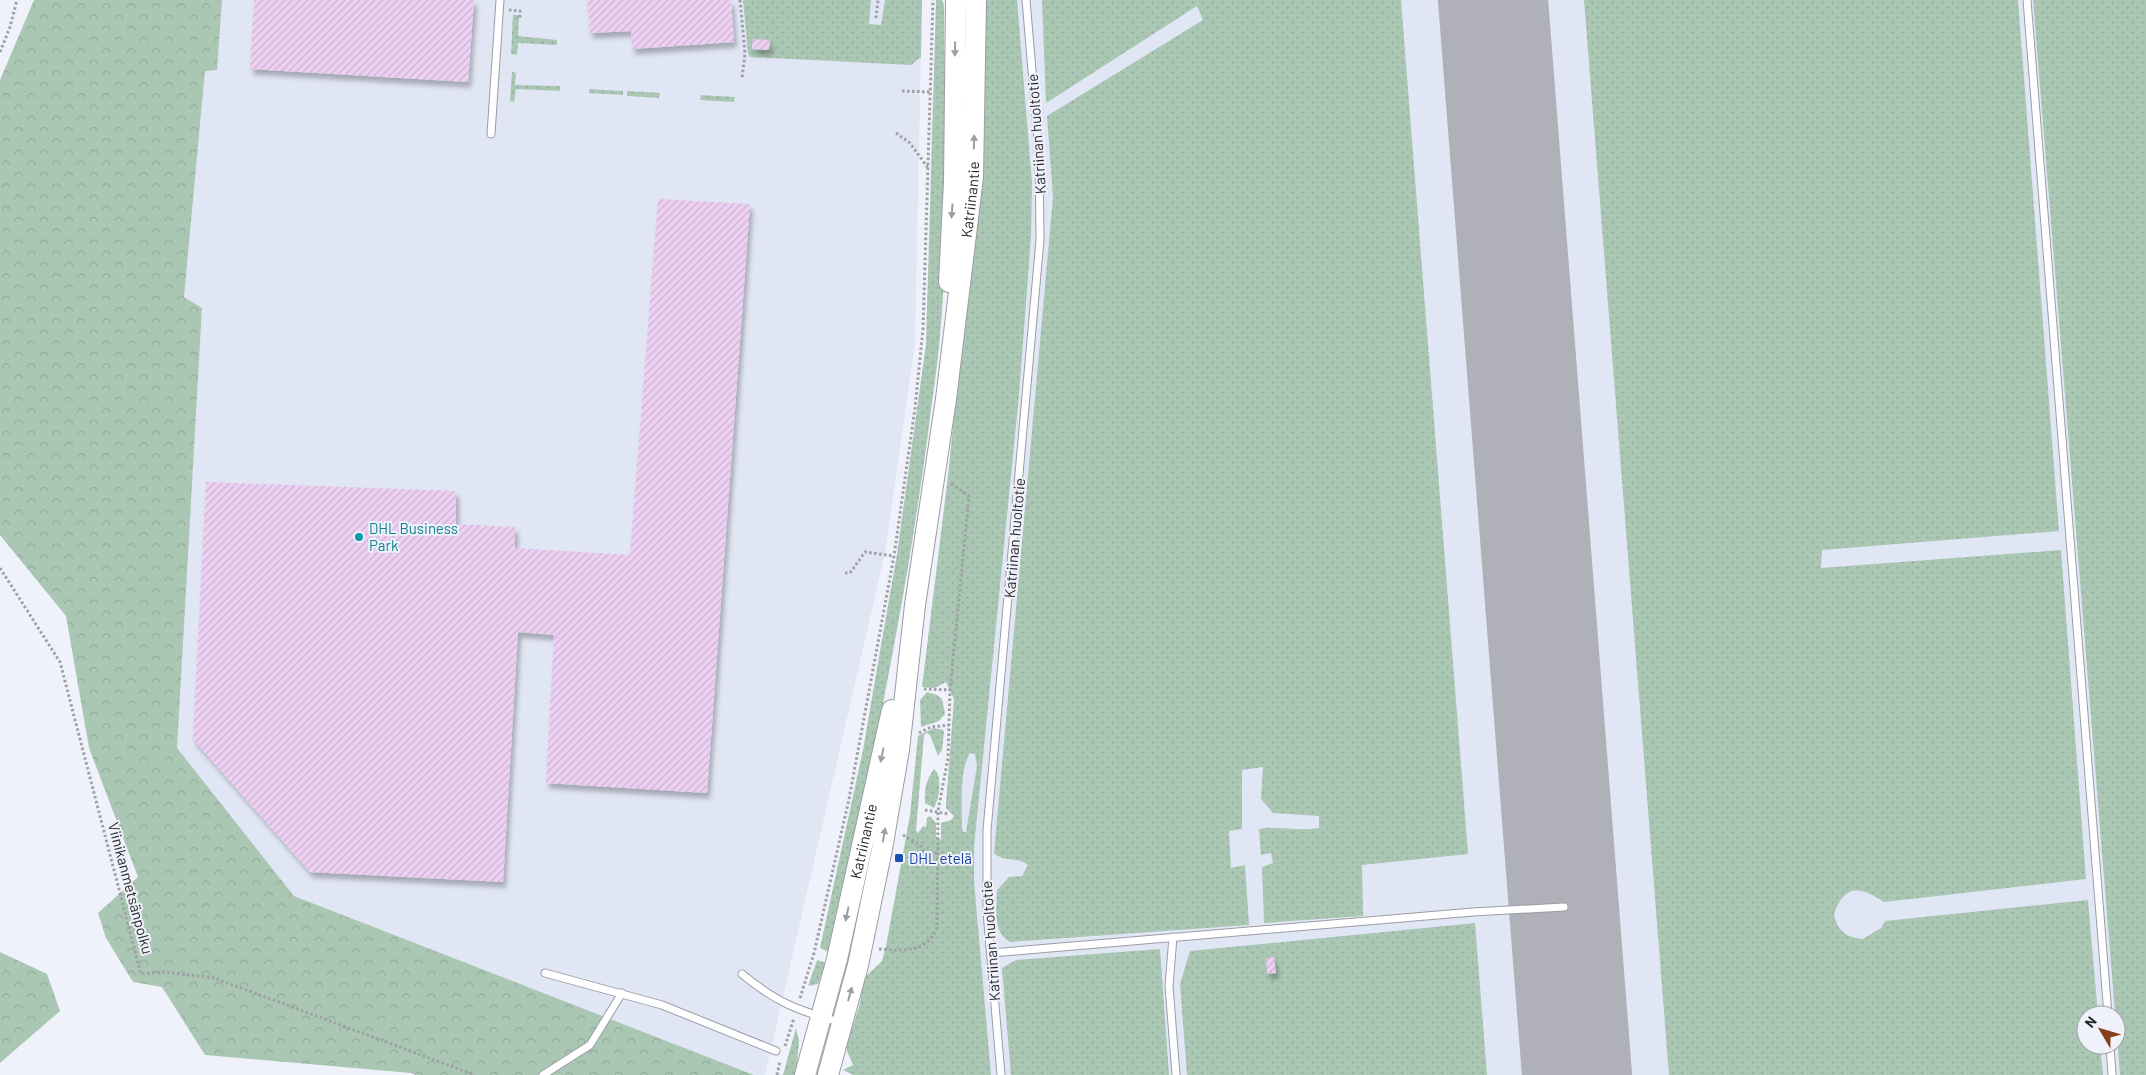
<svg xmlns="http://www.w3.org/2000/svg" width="2146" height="1075" font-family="Barlow,sans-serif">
	<defs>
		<pattern id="grass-dots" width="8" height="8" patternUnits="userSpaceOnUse" patternTransform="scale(1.25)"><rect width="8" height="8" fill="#aac7b4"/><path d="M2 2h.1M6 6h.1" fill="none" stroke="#92ab9b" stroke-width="1.8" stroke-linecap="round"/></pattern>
		<pattern id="forest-crowns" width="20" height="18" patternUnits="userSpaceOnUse" patternTransform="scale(1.25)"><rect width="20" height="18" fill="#aac7b4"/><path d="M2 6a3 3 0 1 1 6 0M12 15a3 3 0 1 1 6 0" fill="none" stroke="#92ab9b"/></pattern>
		<pattern id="building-hatch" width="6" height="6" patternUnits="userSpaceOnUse" patternTransform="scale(1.25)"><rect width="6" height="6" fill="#edd0f2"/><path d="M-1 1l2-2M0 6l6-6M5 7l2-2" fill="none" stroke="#cbb3d0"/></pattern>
		<filter id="shadow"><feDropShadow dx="3" dy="5.5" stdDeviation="2.5" flood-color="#0004"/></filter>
	</defs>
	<rect width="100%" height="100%" fill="#f0f2fb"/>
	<g fill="#e1e6f5" fill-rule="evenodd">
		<polygon points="222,0 922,0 915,343 885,553 765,1075 754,1075 294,896 176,748 202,308 184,297 205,71 217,69"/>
		<path d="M 1008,0 L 2146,0 L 2146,1075 L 969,1075 L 956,760 ZM 2086,1015 L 2116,1015 L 2116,1045 L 2086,1045 Z"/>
	</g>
	<g fill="url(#grass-dots)" fill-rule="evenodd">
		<path d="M 743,0 L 871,0 L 869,24 L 881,25 L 885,0 L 922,0 L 921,57 L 911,65 L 750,57 L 748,53 ZM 753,40 L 769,40 L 769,50 L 752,49 Z"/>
		<path d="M 936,0 L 942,0 L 944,5 C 944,115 950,226 940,336 C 937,371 931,406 927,441 C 904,613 868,782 831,951 L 828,952 L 820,948 L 863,750 L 879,657 L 897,554 L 926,344 Z"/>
		<path d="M 986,0 L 1017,0 L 1032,183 L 1031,237 L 1019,395 L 974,847 L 974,881 L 991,1075 L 853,1075 L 843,1070 L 853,1065 L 847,1051 L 847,1043 L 859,1007 L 865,977 L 882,961 L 886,946 L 910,815 L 918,736 L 934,728 L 943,730 L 944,732 L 942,750 L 938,756 L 930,735 L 927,733 L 924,735 L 916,831 L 918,833 L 923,826 L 926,827 L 927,818 L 930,816 L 936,823 L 936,836 L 941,840 L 941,823 L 951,820 L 954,816 L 946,808 L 946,804 L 954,699 L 946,682 L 935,688 L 922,687 L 948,476 L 978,175 ZM 970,753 L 975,754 L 977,766 L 966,832 L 963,832 L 962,827 C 962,806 959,770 970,753 Z"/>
		<path d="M 1042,0 L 1401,0 L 1468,854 L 1362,865 L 1363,916 L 1264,923 L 1262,867 L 1273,863 L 1271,853 L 1261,855 L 1259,829 C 1275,825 1298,832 1319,828 L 1319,816 L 1273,813 L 1261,799 L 1263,767 L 1242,770 L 1242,829 L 1229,831 L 1231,868 L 1245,865 L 1249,925 L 1010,942 C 992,932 997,909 997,890 L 1009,877 L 1022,876 L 1028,865 C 1018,856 1004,863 994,853 L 1053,197 L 1047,116 L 1203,20 L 1197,6 L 1046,103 Z"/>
		<path d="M 1584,0 L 2018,0 L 2059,531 L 1822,550 L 1821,568 L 2061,550 L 2086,879 L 1884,902 C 1861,887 1845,883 1834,914 C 1837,931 1847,938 1863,939 L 1881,928 L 1885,921 L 2088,900 L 2098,1015 L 2086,1015 L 2086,1045 L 2100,1045 L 2103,1075 L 1669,1075 Z"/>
		<polygon points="2033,0 2146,0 2146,1075 2120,1075"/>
		<polygon points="513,15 519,15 518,36 557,40 557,45 518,43 517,55 511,54"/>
		<polygon points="512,72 516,73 515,85 560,86 560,91 516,89 514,102 510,101"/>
		<polygon points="589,89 623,91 623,95 589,93"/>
		<polygon points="627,91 660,93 659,98 627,96"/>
		<polygon points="701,95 735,97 734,102 700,100"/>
		<polygon points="927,692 937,695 942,699 945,714 939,721 921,727 920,700"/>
		<path d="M 934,769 C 943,776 939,799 934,808 L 925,803 C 924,789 926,780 934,769 Z"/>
		<polygon points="1475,923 1487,1075 1187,1075 1180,984 1190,951"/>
		<polygon points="1160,949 1169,1075 1011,1075 1002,968 1016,960"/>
		<polygon points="817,960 826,963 818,984 808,986"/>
		<polygon points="796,1028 799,1041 796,1075 783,1075"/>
	</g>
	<g fill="url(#forest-crowns)">
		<polygon points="34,0 222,0 217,70 205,71 184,297 202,308 177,748 294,896 754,1075 416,1075 411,1073 205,1055 162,987 133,982 106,938 98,913 138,877 89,748 66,616 0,535 0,80"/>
		<polygon points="0,952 47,974 60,1011 0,1063"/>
	</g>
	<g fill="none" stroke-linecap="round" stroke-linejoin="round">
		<polyline stroke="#b0b1b8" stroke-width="44" points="1573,1014 1588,1075"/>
		<polyline stroke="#b0b1b8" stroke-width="110" points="1493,0 1577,1075"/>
	</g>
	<g fill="url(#building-hatch)" filter="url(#shadow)">
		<polygon points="254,0 474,0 468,82 250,69"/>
		<polygon points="587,0 731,0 734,42 632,49 631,31 590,33"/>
		<polygon points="753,39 770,40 769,50 752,49"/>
		<polygon points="658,199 750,204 707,793 546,783 554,635 518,632 503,882 310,872 193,739 206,482 456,491 456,524 515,527 515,548 630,555"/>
		<polygon points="1274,957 1276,973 1267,974 1266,958"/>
	</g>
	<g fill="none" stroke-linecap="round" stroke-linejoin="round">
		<g stroke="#9b9da5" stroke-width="9">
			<g id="lane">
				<polyline points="2027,0 2108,1015"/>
				<polyline points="491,134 500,0"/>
				<polyline points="1173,937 1169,986 1176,1075"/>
				<polyline points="991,953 1473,912 1564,907"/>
				<polyline points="545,973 662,1005 776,1051"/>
				<path d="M 742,974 C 776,1002 798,1011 840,1022"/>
				<polyline points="2110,1045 2112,1075"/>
				<polyline points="543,1075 590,1045 622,993"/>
				<polyline points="1001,1075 987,912 987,830 1040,240 1039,152 1026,0"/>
			</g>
		</g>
		<g stroke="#9b9da5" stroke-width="22">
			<g id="secondary">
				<polyline points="949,282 954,181 956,0"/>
				<path id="s1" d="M 805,1075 L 837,959 L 892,710"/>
				<path id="s2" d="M 828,1075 L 858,965 L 882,849 L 899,750 L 915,605 L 946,399 L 973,177 L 976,0"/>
			</g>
		</g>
		<g stroke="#9ea0a6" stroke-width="3" stroke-dasharray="2.5 2.5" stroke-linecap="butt">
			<polyline points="740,0 745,53 742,78"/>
			<polyline points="509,10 520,11 520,18"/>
			<polyline points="876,18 878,0"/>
			<polyline points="0,52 10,27 17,0"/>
			<polyline points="902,91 931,92"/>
			<polyline points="896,133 910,143 928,168"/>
			<polyline points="0,568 60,662 141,974 164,972 214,978 475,1075"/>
			<polyline points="845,573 850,573 865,552 894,556"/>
			<polyline points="924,689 950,690"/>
			<polyline points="919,733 931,727 949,725"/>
			<polyline points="925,810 949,814"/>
			<polyline points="903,835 920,845 926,855 938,853"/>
			<path d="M 879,949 C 903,951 926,953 937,928 L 938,811 L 948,758 L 950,690 L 969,496 L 950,483"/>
			<polyline points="800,998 814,953 849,799 894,556 915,408 923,329 933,0"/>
			<polyline points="785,1046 794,1018"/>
			<polyline points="777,1075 780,1061"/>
		</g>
		<use href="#lane" stroke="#fff" stroke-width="7"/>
		<use href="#secondary" stroke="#fff" stroke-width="20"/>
	</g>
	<defs><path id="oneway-solid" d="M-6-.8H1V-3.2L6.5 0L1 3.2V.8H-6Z" transform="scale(1.25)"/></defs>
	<g fill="#9e9ea0">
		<use href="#oneway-solid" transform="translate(955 49) rotate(91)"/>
		<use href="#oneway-solid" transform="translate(974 142) rotate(-89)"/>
		<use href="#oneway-solid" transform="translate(952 211) rotate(94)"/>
		<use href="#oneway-solid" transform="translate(882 755) rotate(102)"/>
		<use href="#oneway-solid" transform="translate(884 835) rotate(-80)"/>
		<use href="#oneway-solid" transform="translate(847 914) rotate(102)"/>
		<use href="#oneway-solid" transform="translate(850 994) rotate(-75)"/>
	</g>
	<circle fill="#0f9aa8" stroke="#f0f2fb" stroke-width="2" cx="359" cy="537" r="5"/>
	<rect fill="#1a4fb4" stroke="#f0f2fb" stroke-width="2" x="894" y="853" width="10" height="10" rx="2.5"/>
	<g text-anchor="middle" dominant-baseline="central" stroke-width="4" stroke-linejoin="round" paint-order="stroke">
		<g font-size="15" fill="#27282b" stroke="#f0f2fb">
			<text transform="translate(1036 134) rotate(-94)">Katriinan huoltotie</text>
			<text stroke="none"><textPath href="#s2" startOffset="888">Katriinantie</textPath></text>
			<text transform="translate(1014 538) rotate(-85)">Katriinan huoltotie</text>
			<text stroke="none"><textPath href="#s1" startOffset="241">Katriinantie</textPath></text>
			<text transform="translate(131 888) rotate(75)">Viinikanmetsänpolku</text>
			<text transform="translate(990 941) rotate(-94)">Katriinan huoltotie</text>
		</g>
		<g font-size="15" fill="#0d838f" stroke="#f0f2fb" text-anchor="start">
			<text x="369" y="528">DHL Business<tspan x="369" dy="17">Park</tspan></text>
		</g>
		<g font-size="15" fill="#164399" stroke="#f0f2fb" text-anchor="start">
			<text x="909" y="858">DHL etelä</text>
		</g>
	</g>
	<g transform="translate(2101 1030) rotate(308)"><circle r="24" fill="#f0f2fb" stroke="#a0a1a8"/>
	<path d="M0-4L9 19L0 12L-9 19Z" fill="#863f1c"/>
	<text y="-8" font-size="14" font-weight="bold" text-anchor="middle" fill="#27282b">N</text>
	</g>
</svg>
